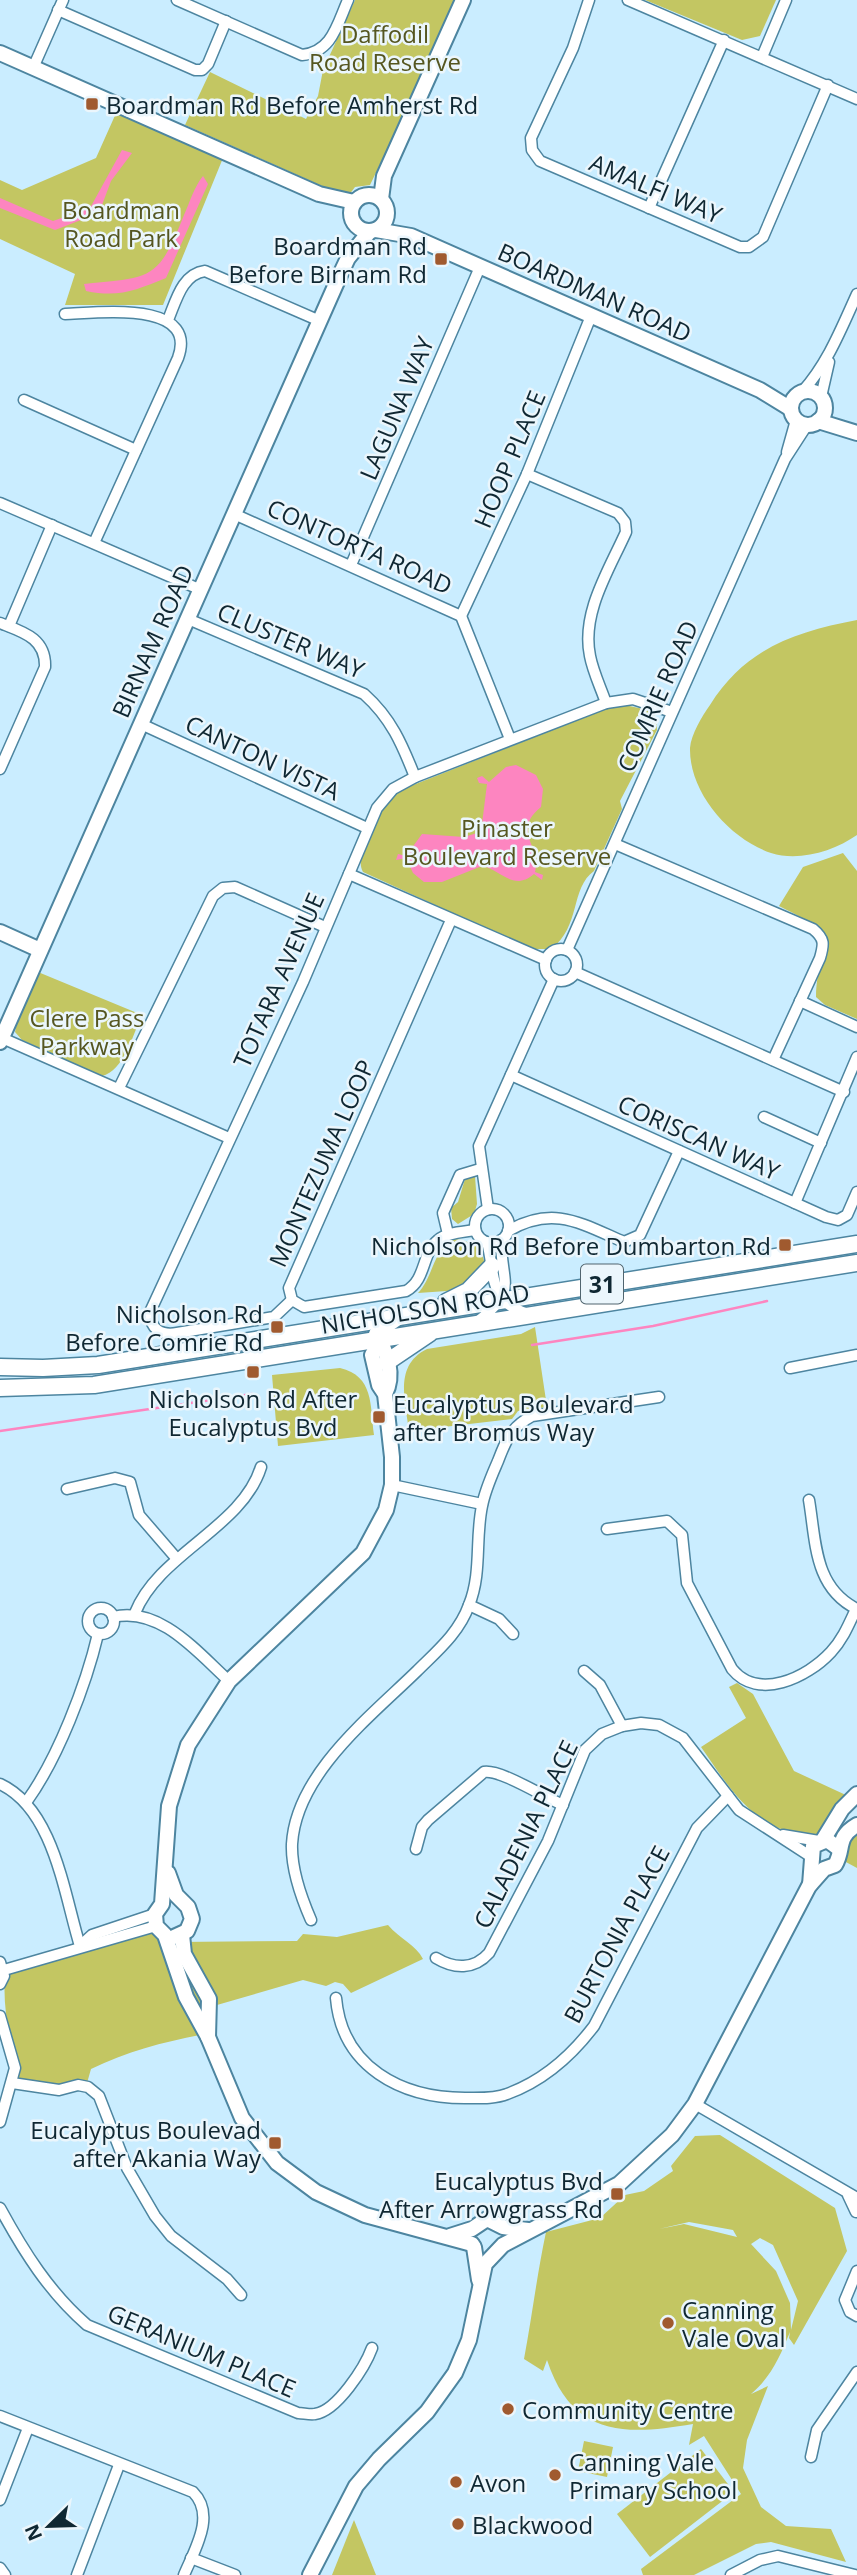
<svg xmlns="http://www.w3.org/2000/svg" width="857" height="2575" font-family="'Open Sans',sans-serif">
	<rect width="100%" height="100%" fill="#caedff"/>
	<g fill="#c3c662" fill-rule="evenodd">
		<polygon points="355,0 459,0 370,185 355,187 349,195 331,190 185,125 210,72 306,119 318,96 323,70"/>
		<polygon points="645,0 776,0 760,36 742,40"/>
		<polygon points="117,111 223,158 163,305 65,305 75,274 0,239 0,180 22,190 96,158"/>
		<path d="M 857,620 L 857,835 C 834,851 799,862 771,853 C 730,839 689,793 690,748 C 691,735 702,716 710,705 C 745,649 794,632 857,620 Z"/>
		<path d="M 625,705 L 652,711 L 656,718 L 657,730 L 620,801 L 622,809 L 594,871 C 570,888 581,927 551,949 L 534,949 L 518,943 L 363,872 C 352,852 382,805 398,791 L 605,709 Z"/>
		<path d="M 843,853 L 857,871 L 857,1019 L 825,1005 L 816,997 C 817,932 857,945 779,906 L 803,867 Z"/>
		<path d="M 38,972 L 142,1015 C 133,1034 124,1071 102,1076 L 22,1040 L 15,1032 L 18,1018 Z"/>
		<polygon points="475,1176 477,1204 474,1214 458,1224 452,1219 451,1208 458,1202 465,1179"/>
		<path d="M 454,1239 L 463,1240 L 480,1248 L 485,1264 L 461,1290 L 418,1293 C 434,1276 432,1251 454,1239 Z"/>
		<path d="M 535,1327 L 547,1407 L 518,1411 L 512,1419 L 409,1431 C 405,1400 394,1365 427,1349 L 521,1334 Z"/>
		<path d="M 340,1368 C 374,1376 370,1405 374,1435 L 278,1446 L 272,1375 Z"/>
		<path d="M 737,1683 L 753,1694 L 794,1771 L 848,1796 C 841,1807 833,1825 823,1832 C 814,1837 805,1834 796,1833 C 750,1825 725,1781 701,1747 L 746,1718 L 729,1687 Z"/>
		<polygon points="857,1835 857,1868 844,1861 850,1840"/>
		<path d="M 388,1925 C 400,1939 416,1945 423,1959 L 351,1993 L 343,1984 L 335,1982 L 326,1986 L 303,1980 L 217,2005 L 203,2021 L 177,1942 L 297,1941 L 303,1934 L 337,1937 Z"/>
		<path d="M 155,1927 L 200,2035 C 163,2042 126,2052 91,2069 L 87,2083 L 60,2088 L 15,2084 C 14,2045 0,2008 6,1971 Z"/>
		<path d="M 720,2135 L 835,2208 L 847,2251 L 794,2345 L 789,2338 L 790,2332 C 780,2356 772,2376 751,2394 L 768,2386 L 747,2440 L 743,2468 L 761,2507 L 786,2526 L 831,2529 L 846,2562 L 771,2542 L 756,2544 L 694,2575 L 643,2575 L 641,2569 L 741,2494 L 704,2436 L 689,2445 L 693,2424 C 623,2436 572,2436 547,2360 L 543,2371 L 524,2359 C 532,2317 537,2274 546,2232 L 600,2218 L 625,2195 L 644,2191 L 673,2171 L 671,2166 L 695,2136 ZM 689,2222 L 733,2230 L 737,2237 L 684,2224 L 659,2229 ZM 760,2238 L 773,2245 L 798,2301 L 791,2330 L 790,2303 L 776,2271 L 751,2244 Z"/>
		<polygon points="584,2441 613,2447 607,2477 578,2471"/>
		<polygon points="701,2449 734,2492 650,2557 617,2514"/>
		<polygon points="354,2520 376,2575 332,2575"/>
	</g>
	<g fill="#fd85c0">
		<polygon points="122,150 132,153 111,181 99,213 55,230 0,208 0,198 53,221 90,208"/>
		<path d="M 203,176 L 208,184 L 166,278 C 136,290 119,298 86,291 L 84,284 C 152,277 158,281 184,215 C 190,202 194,187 203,176 Z"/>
		<path d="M 516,765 L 536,775 L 543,789 L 541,807 C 511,831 542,847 535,872 L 543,875 L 542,880 L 534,874 C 513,892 502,870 482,866 L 442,882 L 424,882 L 413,873 L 406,858 L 396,860 L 398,854 L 406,856 L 422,834 L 464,837 L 477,833 L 482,824 L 487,784 L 479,783 L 477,778 L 482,776 L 489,782 L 506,767 Z"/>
	</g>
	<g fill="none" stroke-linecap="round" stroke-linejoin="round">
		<g stroke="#fd85c0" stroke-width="2.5">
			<polyline points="532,1345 653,1326 767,1301"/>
			<polyline points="0,1431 252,1394"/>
		</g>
		<g stroke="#4d85a0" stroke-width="13">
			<g id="street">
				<path d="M 177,0 L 302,55 C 332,52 337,25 348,0"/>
				<polyline points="589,0 573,48 531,138 532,150 540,161 740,247 749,247 763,237 828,85"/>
				<polyline points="628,0 857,99"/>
				<polyline points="58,10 195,70 202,70 208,64 226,21"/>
				<polyline points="762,57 786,0"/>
				<polyline points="33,68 63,0"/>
				<polyline points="649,208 724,40"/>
				<path d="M 65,314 C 98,313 199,300 178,358 L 94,543"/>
				<path d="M 168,320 C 176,301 182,274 205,271 L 320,321"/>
				<path d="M 802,392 C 828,363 841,329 857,294"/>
				<polyline points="821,397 829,362"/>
				<polyline points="24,400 136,450"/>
				<polyline points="787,452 796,420"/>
				<path d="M 527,474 L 618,513 L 625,522 L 626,532 C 609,570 581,613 590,656 C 593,672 601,688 606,703"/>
				<polyline points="0,503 199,589"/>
				<polyline points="234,514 461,616 510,739"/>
				<polyline points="351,565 480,267"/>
				<polyline points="461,616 527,474 591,316"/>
				<path d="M 188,619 L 364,694 C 391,718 402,744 415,777"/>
				<path d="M 0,623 C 23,632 46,638 45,667 L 0,769"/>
				<polyline points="9,626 52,525"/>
				<polyline points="141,724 367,828"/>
				<path d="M 615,844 L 813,929 C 825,939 824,944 820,958 L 773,1060"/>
				<polyline points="349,874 546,960"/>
				<path d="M 451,920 L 289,1288 L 292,1300 L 304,1307 L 406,1291 C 427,1279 421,1254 438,1240 C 447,1232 464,1232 475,1230"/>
				<circle cx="561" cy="965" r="16"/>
				<polyline points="567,950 785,459 807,425"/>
				<polyline points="575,972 844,1092"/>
				<polyline points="800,1001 857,1027"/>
				<polyline points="2,1038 229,1138"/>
				<polyline points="511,1075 826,1217 838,1220 847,1215 857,1192"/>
				<polyline points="119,1088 213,896 223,888 235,887 325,927"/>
				<polyline points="764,1117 821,1143"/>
				<polyline points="795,1203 857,1057"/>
				<polyline points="488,1209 479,1146 554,979"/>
				<circle cx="492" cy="1226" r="17"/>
				<path d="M 508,1231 C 553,1205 580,1223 624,1242 L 640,1235 L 679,1151"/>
				<polyline points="448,1234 443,1213 460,1175 480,1169"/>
				<path d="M 487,1242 C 496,1276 487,1302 529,1314"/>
				<path d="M 292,1300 L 274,1317 L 177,1333 C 161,1336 150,1329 150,1312 L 303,982 L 377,808 L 393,789 L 415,777 L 606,703 L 633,699 L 672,712"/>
				<path d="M 477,1322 C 519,1289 501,1285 501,1240"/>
				<polyline points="790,1368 857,1355"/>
				<polyline points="392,1485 482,1504"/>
				<polyline points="67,1489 115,1478 130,1482 139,1515 177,1559"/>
				<path d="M 809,1500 C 816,1542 814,1588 857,1609"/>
				<path d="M 607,1529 L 667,1521 L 682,1535 L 687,1583 L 732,1669 C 758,1701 807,1678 831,1652 C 843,1639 849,1624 856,1609"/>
				<polyline points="469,1605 499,1619 513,1634"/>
				<circle cx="101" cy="1621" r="13"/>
				<path d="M 135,1613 C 159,1553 242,1528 261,1467"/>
				<path d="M 113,1617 C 160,1606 197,1652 229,1681"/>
				<polyline points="584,1671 600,1685 622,1726"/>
				<path d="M 0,1784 C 54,1809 64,1894 80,1946"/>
				<path d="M 27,1801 C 58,1758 86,1685 98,1634"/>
				<polyline points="783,1835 819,1841"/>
				<path d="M 416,1849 L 422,1827 L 428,1820 L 484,1772 C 500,1769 544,1797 563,1805"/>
				<path d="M 311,1920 C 301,1897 291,1870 292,1844 C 296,1774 371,1716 417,1671 C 437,1651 459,1633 469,1605 C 482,1573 475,1539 482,1506 C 485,1490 492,1475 498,1461 C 506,1440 511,1427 532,1416 L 659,1397"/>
				<polyline points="80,1946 92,1935 155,1914"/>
				<path d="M 436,1958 C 454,1969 474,1970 489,1953 L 548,1841 L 585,1750 L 602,1734 L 622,1726 L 641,1723 L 659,1725 L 683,1738 L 739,1810 L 810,1856"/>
				<polyline points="0,1962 4,1976 0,1984"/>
				<polyline points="4,1970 156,1926"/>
				<path d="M 336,1998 C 342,2067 401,2098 465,2098 C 478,2098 495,2099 507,2094 C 543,2081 572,2055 594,2026 L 697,1828 L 728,1796"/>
				<polyline points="0,2016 15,2068 0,2122"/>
				<polyline points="12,2083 59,2090 78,2085 88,2087 99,2096 127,2168 155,2216 171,2236 227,2279 241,2295"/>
				<polyline points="695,2104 857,2198"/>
				<polyline points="848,2195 856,2212"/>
				<path d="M 0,2208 C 24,2252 49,2292 87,2325 L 298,2413 C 303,2413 310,2415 315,2414 C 337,2411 365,2367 372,2348"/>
				<polyline points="857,2271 845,2300 850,2312 857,2316"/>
				<path d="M 0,2416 L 193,2492 C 216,2515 195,2549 184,2575"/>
				<polyline points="811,2457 817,2430 857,2372"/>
				<polyline points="0,2500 28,2428"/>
				<polyline points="191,2558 235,2575"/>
				<polyline points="0,2568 5,2575"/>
				<polyline points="77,2575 119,2465"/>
				<polyline points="731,2575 760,2560 778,2556 855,2575"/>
			</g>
		</g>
		<g stroke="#4d85a0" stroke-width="18">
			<g id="secondary">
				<polyline points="0,53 319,194 354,202"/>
				<circle cx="369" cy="213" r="18"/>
				<polyline points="381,199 384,176 463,0"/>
				<polyline points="376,230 411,236 760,390 791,409"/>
				<circle cx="808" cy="408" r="17"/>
				<polyline points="818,421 857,433"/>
				<polyline points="0,932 40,950"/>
				<polyline points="0,1042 340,275 348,258 370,231"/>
				<polyline points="401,1316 388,1325 372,1355 379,1385 385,1394 392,1457 392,1485 386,1510 363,1553 229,1681 188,1745 169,1806 162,1904 155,1914 156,1926 165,1935 186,1997 208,2037 242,2118 277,2163 316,2192 365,2215 472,2244"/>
				<path d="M 376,1334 C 387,1351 395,1375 385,1394"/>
				<polyline points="823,1840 842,1809 857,1794"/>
				<polyline points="168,1873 176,1895 188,1907 192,1919 187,1931 174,1937"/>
				<polyline points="810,1885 813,1846 827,1840 838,1848"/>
				<polyline points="182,1935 184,1954 209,1999 208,2037"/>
				<polyline points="450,2236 472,2229 487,2219 503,2227 528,2230"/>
				<polyline points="474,2247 479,2280"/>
				<path d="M 310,2575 L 356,2486 L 379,2459 L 427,2412 L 455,2373 L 469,2340 L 485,2264 L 503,2245 L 619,2184 L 672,2135 L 695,2104 L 809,1886 L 824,1869 L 835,1865 C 845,1848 835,1838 857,1825"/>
			</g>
		</g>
		<g stroke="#4d85a0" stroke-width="19">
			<g id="primary">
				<polyline points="446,1302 468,1291 492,1266"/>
				<polyline points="387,1362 430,1333"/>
				<polyline points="0,1367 43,1368 98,1365 857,1244"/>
				<polyline points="0,1388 94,1385 857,1263"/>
			</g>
		</g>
		<use href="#street" stroke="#fff" stroke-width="10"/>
		<use href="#secondary" stroke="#fff" stroke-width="14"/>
		<use href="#primary" stroke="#fff" stroke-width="16"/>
	</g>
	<g fill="#a05a2f" stroke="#ebf6fc" stroke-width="2.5">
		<rect x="85" y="97" width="14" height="14" rx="3.5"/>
		<rect x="434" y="252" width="14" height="14" rx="3.5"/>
		<rect x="778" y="1238" width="14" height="14" rx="3.5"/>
		<rect x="270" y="1320" width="14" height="14" rx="3.5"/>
		<rect x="246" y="1365" width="14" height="14" rx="3.5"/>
		<rect x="372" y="1410" width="14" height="14" rx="3.5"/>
		<rect x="268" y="2136" width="14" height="14" rx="3.5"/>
		<rect x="610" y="2187" width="14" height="14" rx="3.5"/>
		<circle cx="668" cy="2323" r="7"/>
		<circle cx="508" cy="2409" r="7"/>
		<circle cx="555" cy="2475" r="7"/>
		<circle cx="456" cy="2482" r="7"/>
		<circle cx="458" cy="2524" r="7"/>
	</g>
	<g text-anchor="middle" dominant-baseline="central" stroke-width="5" stroke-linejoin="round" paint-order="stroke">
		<rect fill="#ebf6fc" stroke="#51656f" stroke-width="2" x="581" y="1264.5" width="42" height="39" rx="5"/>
		<g font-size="23" font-weight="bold" fill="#0f2732">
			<text x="602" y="1284">31</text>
		</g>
		<g font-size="24" fill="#555620" stroke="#ebf6fc">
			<text x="385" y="33">Daffodil<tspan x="385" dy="28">Road Reserve</tspan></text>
			<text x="121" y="209">Boardman<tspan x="121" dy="28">Road Park</tspan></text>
			<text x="507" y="827">Pinaster<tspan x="507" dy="28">Boulevard Reserve</tspan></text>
			<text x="87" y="1017">Clere Pass<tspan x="87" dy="28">Parkway</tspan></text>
		</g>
		<g font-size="24" fill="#0f2732" stroke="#ebf6fc" text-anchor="start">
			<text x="106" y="104">Boardman Rd Before Amherst Rd</text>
			<text x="427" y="245" text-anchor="end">Boardman Rd<tspan x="427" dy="28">Before Birnam Rd</tspan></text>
			<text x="771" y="1245" text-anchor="end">Nicholson Rd Before Dumbarton Rd</text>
			<text x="263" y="1313" text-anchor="end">Nicholson Rd<tspan x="263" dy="28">Before Comrie Rd</tspan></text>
			<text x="253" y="1398" text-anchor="middle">Nicholson Rd After<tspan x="253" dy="28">Eucalyptus Bvd</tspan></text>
			<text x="393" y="1403">Eucalyptus Boulevard<tspan x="393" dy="28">after Bromus Way</tspan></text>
			<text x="261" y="2129" text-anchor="end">Eucalyptus Boulevad<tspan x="261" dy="28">after Akania Way</tspan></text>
			<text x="603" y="2180" text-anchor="end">Eucalyptus Bvd<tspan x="603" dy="28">After Arrowgrass Rd</tspan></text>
			<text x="682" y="2309">Canning<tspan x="682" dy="28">Vale Oval</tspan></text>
			<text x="522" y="2409">Community Centre</text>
			<text x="569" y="2461">Canning Vale<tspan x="569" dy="28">Primary School</tspan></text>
			<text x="470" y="2482">Avon</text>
			<text x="472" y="2524">Blackwood</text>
		</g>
		<g font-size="24" fill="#0f2732" stroke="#ebf6fc">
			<text transform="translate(656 188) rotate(23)">AMALFI WAY</text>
			<text transform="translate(595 292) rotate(24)">BOARDMAN ROAD</text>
			<text transform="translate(396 408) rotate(-67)">LAGUNA WAY</text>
			<text transform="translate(509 459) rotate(-67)">HOOP PLACE</text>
			<text transform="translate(360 546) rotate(24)">CONTORTA ROAD</text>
			<text transform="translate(291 640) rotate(23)">CLUSTER WAY</text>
			<text transform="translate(152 641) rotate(-66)">BIRNAM ROAD</text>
			<text transform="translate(657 696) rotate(-66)">COMRIE ROAD</text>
			<text transform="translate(263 757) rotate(25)">CANTON VISTA</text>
			<text transform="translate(278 980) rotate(-66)">TOTARA AVENUE</text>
			<text transform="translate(699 1137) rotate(24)">CORISCAN WAY</text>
			<text transform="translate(321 1163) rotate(-66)">MONTEZUMA LOOP</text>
			<text transform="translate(425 1308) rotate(-9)">NICHOLSON ROAD</text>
			<text transform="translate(525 1834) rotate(-64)">CALADENIA PLACE</text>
			<text transform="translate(616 1934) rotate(-62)">BURTONIA PLACE</text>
			<text transform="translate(202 2350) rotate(23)">GERANIUM PLACE</text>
		</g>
	</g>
	<g transform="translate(49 2526) rotate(247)" stroke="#ebf6fc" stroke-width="5" paint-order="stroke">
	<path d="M0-5L12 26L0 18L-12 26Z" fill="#0f2732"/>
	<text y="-10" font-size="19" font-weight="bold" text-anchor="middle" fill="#0f2732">N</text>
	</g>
</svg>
